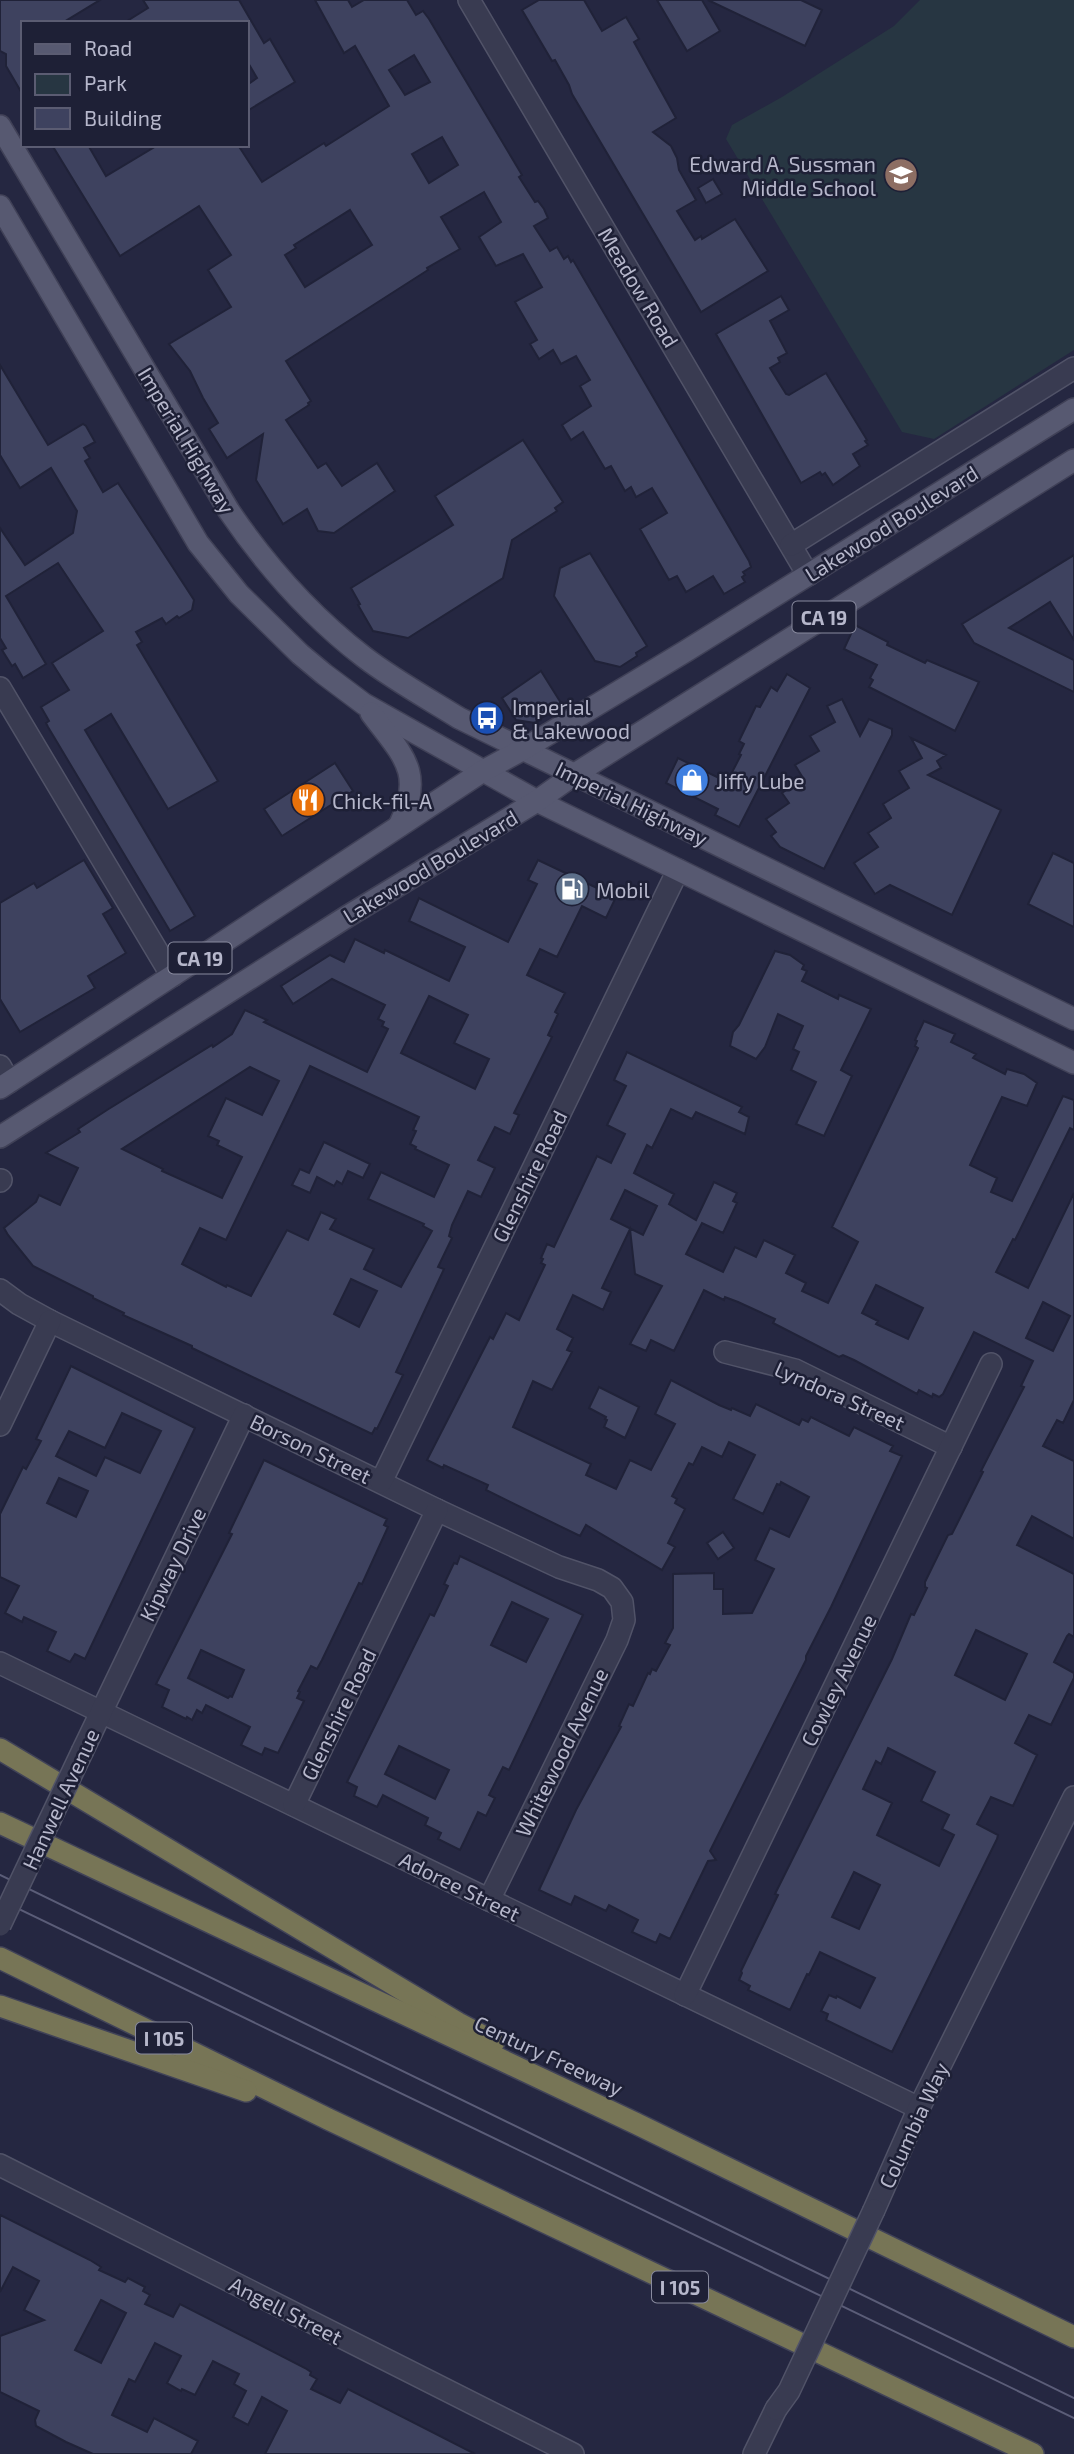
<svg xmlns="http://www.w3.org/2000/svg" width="1074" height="2454" font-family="'Exo 2',sans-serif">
	<rect width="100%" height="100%" fill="#252741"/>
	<polygon fill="#273642" points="920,0 1074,0 1074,350 934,439 902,432 726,139 732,125 782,97 894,26"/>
	<g fill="#3e425f" stroke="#202238" stroke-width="2" fill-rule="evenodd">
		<polygon points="0,0 100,0 62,23 23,23 23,95 6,66 6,54 0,51"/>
		<polygon points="143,0 239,0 264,43 270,39 295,82 247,111 247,85 257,78 247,61 247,23 124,23 148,8"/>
		<path d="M 315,0 L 348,0 L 352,7 L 364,0 L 407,0 L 416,15 L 423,11 L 429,19 L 522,175 L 519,177 L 535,202 L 538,201 L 544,209 L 548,218 L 534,226 L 550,251 L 557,247 L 564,259 L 568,256 L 571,262 L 573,260 L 749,561 L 751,567 L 743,572 L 745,575 L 742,577 L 745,582 L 724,594 L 713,576 L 686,592 L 677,576 L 669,580 L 640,529 L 667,513 L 652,488 L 636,497 L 631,487 L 625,491 L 611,466 L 605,469 L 583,432 L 571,440 L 562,425 L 591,406 L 580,386 L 590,380 L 576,356 L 561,364 L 553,350 L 539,359 L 530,344 L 537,340 L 515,302 L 542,287 L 523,254 L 496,266 L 479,237 L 501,222 L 484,192 L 441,217 L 460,249 L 427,268 L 428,270 L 286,361 L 311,401 L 308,403 L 309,405 L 286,420 L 318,468 L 326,463 L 342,486 L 377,463 L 395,491 L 334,533 L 318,531 L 307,509 L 283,524 L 256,480 L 263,434 L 227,458 L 209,429 L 218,423 L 203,398 L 190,371 L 169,344 L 231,307 L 208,270 L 231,255 L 199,206 L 120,256 L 52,145 L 88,145 L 106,176 L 158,145 L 238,145 L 262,182 L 324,143 L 326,146 L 389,106 L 355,46 L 344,53 ZM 414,55 L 430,82 L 405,95 L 389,70 ZM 442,137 L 458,165 L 429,183 L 412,154 ZM 350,210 L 372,245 L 305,287 L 285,255 L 296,248 L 294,245 Z"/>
		<polygon points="539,0 584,0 602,31 626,17 639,39 634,42 676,118 653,132 671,146 677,158 679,170 696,200 677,211 695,240 701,236 702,239 735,219 768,271 701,312 572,94 569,85 555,60 552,61 522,10"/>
		<polygon points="657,0 702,0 720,31 687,51"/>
		<polygon points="708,0 801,0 822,10 805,46"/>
		<polygon points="713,179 722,194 706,203 698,188"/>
		<polygon points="781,296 789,310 770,321 787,353 778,358 780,362 770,368 786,394 789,395 826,373 867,440 865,441 868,445 853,454 860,466 833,485 825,473 822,475 820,472 801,483 716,334"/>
		<polygon points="0,365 48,445 83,424 86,426 95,442 84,448 90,458 85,461 103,492 118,483 194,600 192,610 179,618 177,616 166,624 162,618 136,632 142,642 137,645 218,781 168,809 111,714 85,730 195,916 170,931 48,727 46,723 49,721 41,707 69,690 52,663 103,631 58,563 6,596 46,664 23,678 15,664 12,666 2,650 6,648 0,638 0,528 25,565 73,533 77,511 51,468 20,488 0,455"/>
		<polygon points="523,440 563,502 555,508 557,511 512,540 503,578 408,638 373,631 358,605 360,604 351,588 453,525 435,496"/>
		<polygon points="590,553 647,646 636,653 637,656 620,667 595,661 554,596 560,568"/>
		<polygon points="1074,555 1074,640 1050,602 1009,628 1074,660 1074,692 974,643 962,624"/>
		<polygon points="855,625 888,642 887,645 925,663 927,660 979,682 955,731 869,687 873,680 870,678 877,665 844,649"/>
		<polygon points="541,671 561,703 535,723 516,720 502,698"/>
		<polygon points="787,674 810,688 739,827 715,815 718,809 666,783 678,758 727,782 741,755 739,754 744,744 739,741 756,706 760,707 771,687 777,691"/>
		<polygon points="842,699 860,736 869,719 892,729 892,735 824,869 780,847 771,836 776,832 766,819 789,803 782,793 803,778 795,765 819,751 810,736 835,722 827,706"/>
		<polygon points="911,738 946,755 937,761 941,768 928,775 1001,810 952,915 890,885 875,894 854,863 878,847 868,833 891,818 883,804 909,788 899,771 922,758"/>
		<polygon points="335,763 353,791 282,836 264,809"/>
		<polygon points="1053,853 1074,863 1074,927 1028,904"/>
		<polygon points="84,860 113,908 103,914 126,953 88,976 95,988 20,1032 0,999 0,903 34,883 37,888"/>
		<path d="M 538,860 L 616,897 L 606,918 L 582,906 L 557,957 L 540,949 L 527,975 L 565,993 L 555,1012 L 558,1014 L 548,1035 L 552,1037 L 514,1113 L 519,1115 L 510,1134 L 495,1127 L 478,1160 L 495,1168 L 481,1197 L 468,1191 L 452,1225 L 449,1236 L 452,1238 L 438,1267 L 444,1269 L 396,1372 L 403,1375 L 377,1429 L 375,1428 L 372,1434 L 192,1348 L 192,1346 L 123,1315 L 124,1313 L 93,1298 L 93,1296 L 33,1266 L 8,1235 L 4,1228 L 36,1202 L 39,1195 L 60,1205 L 78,1168 L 46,1153 L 80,1132 L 78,1129 L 107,1110 L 212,1045 L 213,1047 L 232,1034 L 245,1010 L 267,1020 L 264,1022 L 367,1072 L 388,1029 L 382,1026 L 384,1022 L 378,1019 L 385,1005 L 332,979 L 293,1004 L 281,986 L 330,955 L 344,962 L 355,939 L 384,953 L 385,950 L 449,981 L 465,947 L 409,921 L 419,898 L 508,942 L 537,884 L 528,880 ZM 429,996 L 468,1015 L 454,1043 L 489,1059 L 475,1089 L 401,1053 ZM 310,1066 L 419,1117 L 413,1130 L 416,1131 L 410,1144 L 416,1147 L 415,1149 L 449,1165 L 434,1197 L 381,1172 L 368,1199 L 424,1224 L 423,1226 L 432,1231 L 401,1287 L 364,1269 L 374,1249 L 330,1229 L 336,1219 L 321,1212 L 308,1240 L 287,1230 L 251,1296 L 227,1285 L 226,1287 L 182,1264 L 200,1228 L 226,1240 ZM 250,1067 L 279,1081 L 262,1115 L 226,1098 L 208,1136 L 219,1141 L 217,1145 L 242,1157 L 222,1198 L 162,1171 L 163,1169 L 122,1149 ZM 351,1279 L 377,1291 L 359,1327 L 334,1314 Z"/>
		<polygon points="775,951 790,955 804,965 802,969 807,971 802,981 838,999 839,995 871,1009 841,1070 852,1076 824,1136 796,1124 816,1082 791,1070 799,1052 793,1049 803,1026 778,1014 765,1047 756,1059 730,1046 733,1032 739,1025"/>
		<path d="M 924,1021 L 955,1034 L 951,1042 L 976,1054 L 973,1058 L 1005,1074 L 1007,1069 L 1024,1074 L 1037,1083 L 1027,1106 L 1002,1097 L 970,1165 L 997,1178 L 991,1192 L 1012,1201 L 1063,1096 L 1074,1100 L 1074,1130 L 1070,1128 L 1015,1240 L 1013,1239 L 996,1272 L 1028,1288 L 1074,1193 L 1074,1400 L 1063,1423 L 1057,1420 L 1043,1446 L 1074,1461 L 1074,1539 L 1032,1516 L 1017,1545 L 1074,1574 L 1074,1637 L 1069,1634 L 1067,1636 L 1054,1662 L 1074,1673 L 1074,1678 L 1051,1725 L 1029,1715 L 1015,1743 L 1037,1755 L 1013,1806 L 991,1797 L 977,1824 L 998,1835 L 997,1839 L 892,2052 L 826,2020 L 828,2014 L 821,2011 L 829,1995 L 836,1998 L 837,1996 L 860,2008 L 875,1978 L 820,1952 L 809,1975 L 807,1974 L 790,2010 L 748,1990 L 750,1986 L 739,1980 L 742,1973 L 741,1971 L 778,1895 L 775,1894 L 892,1659 L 911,1614 L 914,1615 L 927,1588 L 925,1587 L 925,1582 L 948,1535 L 952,1534 L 983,1472 L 981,1471 L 1024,1387 L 1021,1386 L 1033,1361 L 974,1332 L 943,1394 L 939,1397 L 933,1394 L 932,1397 L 919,1390 L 917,1394 L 854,1360 L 843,1355 L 839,1357 L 773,1323 L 775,1319 L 738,1302 L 725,1297 L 724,1300 L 704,1290 L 674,1351 L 651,1340 L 646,1351 L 630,1344 L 662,1286 L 635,1274 L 630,1229 L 602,1288 L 611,1292 L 603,1310 L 573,1295 L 557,1329 L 573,1338 L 567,1350 L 572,1352 L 552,1390 L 533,1381 L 513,1427 L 591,1464 L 586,1475 L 616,1489 L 630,1460 L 651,1470 L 675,1424 L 655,1414 L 671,1380 L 719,1405 L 731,1410 L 732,1408 L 750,1416 L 756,1404 L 799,1425 L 802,1419 L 808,1422 L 811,1417 L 849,1436 L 854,1427 L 893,1446 L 890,1451 L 902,1456 L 831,1607 L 806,1656 L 806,1660 L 710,1851 L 716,1860 L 708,1861 L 670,1939 L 660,1934 L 656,1943 L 632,1932 L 638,1920 L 609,1905 L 606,1911 L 575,1896 L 571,1905 L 539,1890 L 576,1810 L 621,1727 L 619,1726 L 629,1704 L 633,1706 L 648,1673 L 650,1674 L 652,1669 L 656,1671 L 670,1645 L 665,1643 L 673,1628 L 673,1574 L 714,1573 L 714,1589 L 723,1589 L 723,1614 L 752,1613 L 774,1569 L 755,1560 L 770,1528 L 789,1537 L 809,1497 L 781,1482 L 780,1485 L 777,1484 L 763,1514 L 733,1499 L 755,1455 L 729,1442 L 722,1457 L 702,1447 L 693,1465 L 689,1463 L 672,1496 L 677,1499 L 675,1503 L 685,1509 L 668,1543 L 675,1547 L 662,1570 L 586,1525 L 580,1536 L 486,1490 L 488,1485 L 444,1465 L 443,1468 L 427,1460 L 490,1337 L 493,1339 L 506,1313 L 519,1320 L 545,1265 L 541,1263 L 543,1259 L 541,1258 L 547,1244 L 554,1247 L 597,1156 L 611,1163 L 625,1134 L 607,1125 L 626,1086 L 614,1080 L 627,1052 L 742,1107 L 739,1112 L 749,1117 L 745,1134 L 696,1112 L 692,1119 L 671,1109 L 652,1148 L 647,1145 L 634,1173 L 674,1194 L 669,1204 L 696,1220 L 714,1182 L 737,1193 L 733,1201 L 737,1203 L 723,1233 L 702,1223 L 686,1254 L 723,1272 L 735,1247 L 756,1257 L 764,1240 L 795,1255 L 786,1273 L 806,1283 L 802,1291 L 828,1303 L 858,1242 L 832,1227 L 918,1048 L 915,1046 L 917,1041 L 915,1040 ZM 625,1190 L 657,1206 L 643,1235 L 611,1219 ZM 876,1285 L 923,1308 L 908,1339 L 876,1324 L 878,1321 L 862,1313 ZM 1043,1302 L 1070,1316 L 1053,1351 L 1026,1338 ZM 976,1630 L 1027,1654 L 1005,1700 L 955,1675 ZM 888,1748 L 935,1772 L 921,1801 L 949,1815 L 942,1829 L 954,1835 L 939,1866 L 877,1835 L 892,1803 L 863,1789 L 876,1761 L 881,1764 ZM 854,1872 L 880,1885 L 859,1929 L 832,1917 Z"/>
		<polygon points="324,1142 370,1164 363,1178 348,1171 342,1184 337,1181 334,1186 317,1177 310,1193 292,1185 300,1169 309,1173"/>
		<path d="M 71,1366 L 195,1428 L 85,1659 L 75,1654 L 70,1662 L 47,1651 L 56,1632 L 24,1617 L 22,1622 L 5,1613 L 19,1586 L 0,1577 L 0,1514 L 23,1467 L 26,1469 L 41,1441 L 36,1439 ZM 122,1413 L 161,1431 L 140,1473 L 105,1457 L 96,1476 L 56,1456 L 69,1431 L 105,1448 ZM 59,1478 L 88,1491 L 76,1517 L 47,1503 Z"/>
		<polygon points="599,1387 639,1407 625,1438 604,1427 607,1420 605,1419 606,1417 589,1408"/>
		<path d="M 264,1460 L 387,1519 L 384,1525 L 388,1527 L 362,1584 L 359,1583 L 322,1660 L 317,1669 L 311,1666 L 298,1691 L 300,1692 L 297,1698 L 304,1701 L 278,1753 L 265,1748 L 262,1755 L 241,1745 L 250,1727 L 206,1705 L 202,1713 L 197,1710 L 192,1720 L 187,1717 L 186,1719 L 162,1707 L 169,1690 L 156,1684 L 232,1534 L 229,1533 ZM 201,1650 L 244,1670 L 232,1697 L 230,1696 L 228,1698 L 188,1678 Z"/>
		<polygon points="723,1532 734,1548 718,1559 707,1543"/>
		<path d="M 460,1556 L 583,1615 L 509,1770 L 503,1767 L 489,1795 L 495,1798 L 486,1816 L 478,1812 L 460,1850 L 438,1839 L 441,1833 L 425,1825 L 428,1818 L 383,1795 L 377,1807 L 354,1796 L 357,1787 L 347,1782 L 430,1614 L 434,1616 L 448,1586 L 444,1584 L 454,1563 L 457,1564 ZM 512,1602 L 548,1619 L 526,1662 L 491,1645 ZM 399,1746 L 449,1770 L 435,1799 L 385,1774 Z"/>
		<path d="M 0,2215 L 90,2260 L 101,2267 L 99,2270 L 125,2282 L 128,2278 L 145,2287 L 143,2291 L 150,2295 L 145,2304 L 173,2317 L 180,2304 L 305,2368 L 311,2372 L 310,2375 L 317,2379 L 311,2389 L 340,2403 L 348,2389 L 475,2454 L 265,2454 L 287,2411 L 262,2397 L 248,2425 L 233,2417 L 246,2391 L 234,2384 L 239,2374 L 213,2361 L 195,2395 L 182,2389 L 181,2391 L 167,2383 L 181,2356 L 155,2343 L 135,2382 L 129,2379 L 112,2415 L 147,2432 L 154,2418 L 198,2441 L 191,2454 L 93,2454 L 66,2442 L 36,2426 L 35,2420 L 39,2411 L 0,2392 L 0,2336 L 44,2320 L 24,2310 L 39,2281 L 13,2267 L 0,2292 ZM 101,2300 L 126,2313 L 101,2363 L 75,2350 Z"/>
	</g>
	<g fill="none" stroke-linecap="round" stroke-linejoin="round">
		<g stroke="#515368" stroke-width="24">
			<g id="minor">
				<polyline points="469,0 808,575"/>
				<polyline points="791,545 1074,368"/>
				<polyline points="0,688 172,976"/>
				<polyline points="0,1066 9,1082"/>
				<polyline points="0,1181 1,1180"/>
				<polyline points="0,1290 19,1304 50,1321 437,1510 559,1567 598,1580 612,1588 622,1602 624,1620 617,1640 489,1900"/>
				<polyline points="725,1352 795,1370 951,1447"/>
				<polyline points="0,1425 50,1321"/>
				<polyline points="381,1482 678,870"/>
				<polyline points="0,1663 919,2108"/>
				<polyline points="83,1750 244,1415"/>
				<polyline points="294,1805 437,1510"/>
				<polyline points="685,1995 991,1364"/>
				<polyline points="0,2165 573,2454"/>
				<polyline points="874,2210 919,2108 1074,1797"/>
				<polyline points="754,2454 776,2409"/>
			</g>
		</g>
		<g stroke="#404157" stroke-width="24">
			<g id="major">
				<path d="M 0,126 L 229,511 C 267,567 311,616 364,657 C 394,680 427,698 459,718 L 1074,1019"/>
				<polyline points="0,206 198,543 239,594 300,654 324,674 364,704 537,801 1074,1063"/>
				<path d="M 371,713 C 403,756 425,772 399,826"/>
				<polyline points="0,1088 172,976 483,771 522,750 686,651 1074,409"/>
				<polyline points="0,1137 348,916 537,801 575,774 1074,460"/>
			</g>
		</g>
		<g stroke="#414358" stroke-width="24">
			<g id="highway">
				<polyline points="0,1749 458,2023 494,2042"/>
				<polyline points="0,1823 635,2123 1074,2337"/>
				<polyline points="0,1958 328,2119 1033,2454"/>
				<polyline points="0,2006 246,2091"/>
			</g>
		</g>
		<use href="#minor" stroke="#393b51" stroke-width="21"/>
		<use href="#major" stroke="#575971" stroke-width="21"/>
		<use href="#highway" stroke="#777556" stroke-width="21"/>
		<g stroke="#5b5d78" stroke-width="2">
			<polyline points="0,1875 1074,2398"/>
			<polyline points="0,1900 1074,2418"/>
		</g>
		<g stroke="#515368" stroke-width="24" stroke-linecap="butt">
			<g id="minor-bridge">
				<polyline points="0,1925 83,1750"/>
				<polyline points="776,2409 789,2391 874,2210"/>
			</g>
		</g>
		<use href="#minor-bridge" stroke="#393b51" stroke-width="21"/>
	</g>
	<defs>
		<g id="school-disc" transform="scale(1.75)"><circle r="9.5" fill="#8d6e63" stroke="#1e2036"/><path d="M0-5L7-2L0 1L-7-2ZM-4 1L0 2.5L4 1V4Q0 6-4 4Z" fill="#fff"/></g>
		<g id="bus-disc" transform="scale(1.75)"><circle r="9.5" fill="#1a4fb4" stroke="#1e2036"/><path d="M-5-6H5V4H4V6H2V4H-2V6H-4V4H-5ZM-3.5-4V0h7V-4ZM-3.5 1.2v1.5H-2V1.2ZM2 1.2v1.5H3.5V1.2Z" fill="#fff"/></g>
		<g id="shop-disc" transform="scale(1.75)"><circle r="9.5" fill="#3f7fe0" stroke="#1e2036"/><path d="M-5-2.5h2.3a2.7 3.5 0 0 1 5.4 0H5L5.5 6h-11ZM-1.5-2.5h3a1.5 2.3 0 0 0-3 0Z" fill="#fff"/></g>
		<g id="restaurant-disc" transform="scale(1.75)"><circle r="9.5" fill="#e8710a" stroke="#1e2036"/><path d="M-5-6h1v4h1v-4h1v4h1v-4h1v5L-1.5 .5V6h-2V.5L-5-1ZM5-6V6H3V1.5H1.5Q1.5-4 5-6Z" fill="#fff"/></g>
		<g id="fuel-disc" transform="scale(1.75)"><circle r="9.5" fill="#5c6f8a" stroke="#1e2036"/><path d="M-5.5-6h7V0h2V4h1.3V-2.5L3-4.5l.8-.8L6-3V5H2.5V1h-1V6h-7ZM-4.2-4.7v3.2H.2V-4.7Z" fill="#fff"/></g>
	</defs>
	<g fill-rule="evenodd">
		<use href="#school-disc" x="901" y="175"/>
		<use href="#bus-disc" x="487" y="718"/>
		<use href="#shop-disc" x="692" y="780"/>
		<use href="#restaurant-disc" x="308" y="800"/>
		<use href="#fuel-disc" x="572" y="889"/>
	</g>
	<g text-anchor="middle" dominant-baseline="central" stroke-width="5" stroke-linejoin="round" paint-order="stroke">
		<g fill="#1e2036" stroke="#888a9e" stroke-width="2">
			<rect x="792.5" y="601.5" width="63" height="31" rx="5"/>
			<rect x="168.5" y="942.5" width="63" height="31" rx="5"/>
			<rect x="136" y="2022.5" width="56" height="31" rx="5"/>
			<rect x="652" y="2271.5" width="56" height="31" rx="5"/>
		</g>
		<g font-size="19" font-weight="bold" fill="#b6b7cb">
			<text x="824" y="617">CA 19</text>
			<text x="200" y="958">CA 19</text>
			<text x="164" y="2038">I 105</text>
			<text x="680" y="2287">I 105</text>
		</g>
		<g font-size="21" fill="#b6b7cb" stroke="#1e2036" text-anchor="start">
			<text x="876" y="163" text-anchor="end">Edward A. Sussman<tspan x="876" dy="24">Middle School</tspan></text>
			<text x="512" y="706">Imperial<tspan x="512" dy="24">&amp; Lakewood</tspan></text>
			<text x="716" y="780">Jiffy Lube</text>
			<text x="332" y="800">Chick-fil-A</text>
			<text x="596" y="889">Mobil</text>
		</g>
		<g font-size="21" fill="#b6b7cb" stroke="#1e2036">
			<text transform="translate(639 287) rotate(59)">Meadow Road</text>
			<text transform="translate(187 440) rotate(59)">Imperial Highway</text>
			<text transform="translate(891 523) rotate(-32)">Lakewood Boulevard</text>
			<text transform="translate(632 803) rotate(26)">Imperial Highway</text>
			<text transform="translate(430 866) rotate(-31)">Lakewood Boulevard</text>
			<text transform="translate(529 1176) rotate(-64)">Glenshire Road</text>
			<text transform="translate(840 1395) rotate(24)">Lyndora Street</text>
			<text transform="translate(311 1448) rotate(26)">Borson Street</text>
			<text transform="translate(172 1564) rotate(-64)">Kipway Drive</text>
			<text transform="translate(838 1680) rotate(-64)">Cowley Avenue</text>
			<text transform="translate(338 1714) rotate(-64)">Glenshire Road</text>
			<text transform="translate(561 1752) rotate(-64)">Whitewood Avenue</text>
			<text transform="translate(60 1799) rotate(-65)">Hanwell Avenue</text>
			<text transform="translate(460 1886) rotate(26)">Adoree Street</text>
			<text transform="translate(549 2055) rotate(25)">Century Freeway</text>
			<text transform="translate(913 2125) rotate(-65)">Columbia Way</text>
			<text transform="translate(286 2310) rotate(27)">Angell Street</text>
		</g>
	</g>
	<rect x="21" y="21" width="228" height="126" fill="#1e2036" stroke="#5b5c72" stroke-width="2"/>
	<rect x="35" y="44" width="35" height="10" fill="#575971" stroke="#5b5c72" stroke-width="2"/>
	<text x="84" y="56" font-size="21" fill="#b6b7cb">Road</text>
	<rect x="35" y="74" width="35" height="21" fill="#273642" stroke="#5b5c72" stroke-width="2"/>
	<text x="84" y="91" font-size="21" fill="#b6b7cb">Park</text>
	<rect x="35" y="108" width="35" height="21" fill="#3e425f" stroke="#5b5c72" stroke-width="2"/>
	<text x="84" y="126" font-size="21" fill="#b6b7cb">Building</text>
</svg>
